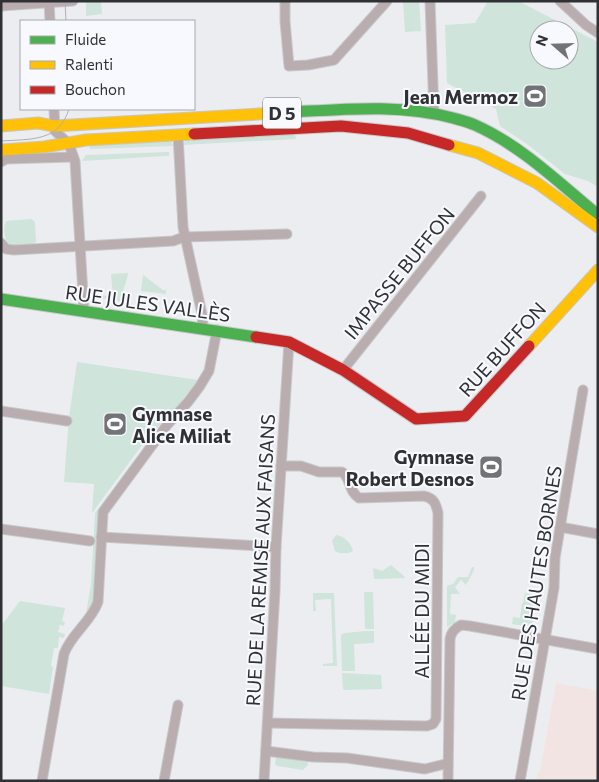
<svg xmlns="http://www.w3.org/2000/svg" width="599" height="782" font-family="Commissioner,sans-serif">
	<rect width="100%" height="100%" fill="#ecedf1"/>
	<polygon fill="#f2e4e2" points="556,683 598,691 598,781 536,781 538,772 540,772"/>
	<g fill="#cfe4da" fill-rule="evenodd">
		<polygon points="86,1 101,1 102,14 86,16"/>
		<polygon points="403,1 419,1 421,31 405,32"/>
		<path d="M 488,1 L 518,1 L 598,42 L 598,187 L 588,181 L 565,174 L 527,144 L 500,126 L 496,109 L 447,83 L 445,25 L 475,23 ZM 539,30 L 569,30 L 569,60 L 539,60 Z"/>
		<polygon points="295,134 296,139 182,145 186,140"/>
		<polygon points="171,142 174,146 90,149 90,144"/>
		<polygon points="169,152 169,156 165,156 82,161 86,155"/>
		<path d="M 31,219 L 35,222 L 36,242 C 29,247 16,247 9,244 C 4,239 3,227 6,221 Z"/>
		<path d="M 128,273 C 127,282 123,288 122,297 L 124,297 L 124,302 L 100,298 L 101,295 L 113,297 L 111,274 Z"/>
		<polygon points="143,275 163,290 166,290 166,294 141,291"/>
		<polygon points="77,362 198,380 178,405 145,441 92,513 94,484 64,482 69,417"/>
		<polygon points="154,434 156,435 99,512 95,599 94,604 86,614 91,584 95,513"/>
		<path d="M 336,535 C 343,535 352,544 353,551 C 349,554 339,554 335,551 L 332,541 Z"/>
		<polygon points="391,565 404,576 405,578 374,579 373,568 382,571"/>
		<polygon points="472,567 474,567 474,570 466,585 461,580 455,587 460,594 451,594 450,614 456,615 455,622 447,627 447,586 453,584 458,577 468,577"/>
		<polygon points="364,592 373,592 374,629 365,629"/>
		<polygon points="313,593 334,593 337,666 323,666 323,664 333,663 331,599 315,600 316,611 313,611"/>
		<polygon points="525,593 530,594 536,604 532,627 512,624 513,617 520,618 522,603 523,603"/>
		<polygon points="20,601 65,608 62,621 65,622 64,626 60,625 58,632 65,634 64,638 59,637 58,648 54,648 51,666 53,667 49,694 1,686 1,626"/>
		<polygon points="366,631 374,631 374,643 354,644 355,671 342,671 341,635 345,633"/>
		<polygon points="342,673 381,675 382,689 345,690 343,689"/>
		<polygon points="276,756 308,760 308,765 303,770 277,766 275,764"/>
	</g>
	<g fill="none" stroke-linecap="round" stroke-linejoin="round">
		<g stroke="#c7c8ca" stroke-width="11">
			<g id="street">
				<polyline points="49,1 50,21"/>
				<polyline points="285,1 285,21 289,66 308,65 334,60 387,1"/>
				<polyline points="430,1 434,113"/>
				<polyline points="560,1 586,25 598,33"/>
				<polyline points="1,6 73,1"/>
				<polyline points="54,109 55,131 69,144 75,161 84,311"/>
				<polyline points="178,135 183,227 202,314 203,328"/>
				<polyline points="1,162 6,159 73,157"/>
				<polyline points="1,243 6,249 14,250 173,241 184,237 287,234"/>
				<polyline points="343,370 481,196"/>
				<polyline points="1,411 67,421"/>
				<polyline points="560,527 598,534"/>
				<polyline points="1,529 90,541"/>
				<polyline points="101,537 276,547"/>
				<path d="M 268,723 L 427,726 L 433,724 L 436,719 L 438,513 C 436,504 434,498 424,496 L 359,498 C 348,491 351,478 342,472 L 319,472 L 301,466 L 281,466"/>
				<polyline points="266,751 313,757 347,758 425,769 445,764"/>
				<path d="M 42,781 L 64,654 C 71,634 91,622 98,602 L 103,512 L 167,425 L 188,402 L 200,386 L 209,371 L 217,330"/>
				<polyline points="164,781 178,705"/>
				<polyline points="264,781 275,591 276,547 289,342"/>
				<path d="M 448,781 L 450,639 C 451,632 455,628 461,625 L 470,626 L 598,649"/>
				<polyline points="520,781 554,588 555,558 583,390"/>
			</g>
		</g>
		<g stroke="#c7c8ca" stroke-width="13">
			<g id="fast">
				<path d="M 293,112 C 347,109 401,104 453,118 C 460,120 468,122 475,125 C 522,146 559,183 598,215"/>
				<polyline points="1,299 256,337"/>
			</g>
		</g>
		<g stroke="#c7c8ca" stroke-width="13">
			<g id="slow">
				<polyline points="1,126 38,123 54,126 293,112"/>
				<polyline points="449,145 478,153 537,183 598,227"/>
				<polyline points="1,150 44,147 86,140 194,134"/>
				<polyline points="529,346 598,270"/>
			</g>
		</g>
		<g stroke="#c7c8ca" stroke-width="13">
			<g id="jam">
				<polyline points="194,134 341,126 408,133 449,145"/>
				<polyline points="256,337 289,342 343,370 416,419 465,416 529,346"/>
			</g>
		</g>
		<use href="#street" stroke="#b9adb0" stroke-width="9"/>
		<use href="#fast" stroke="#4caf50" stroke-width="11"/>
		<use href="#slow" stroke="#ffc107" stroke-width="11"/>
		<use href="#jam" stroke="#c62828" stroke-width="11"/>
		<g stroke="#b4adb0" stroke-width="1">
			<polyline points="65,1 66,21"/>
			<path d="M 1,141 C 31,139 59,142 69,109"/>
		</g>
	</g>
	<defs>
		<g id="stadium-square" transform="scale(1.25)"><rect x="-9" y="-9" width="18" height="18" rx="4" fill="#727376" stroke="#f8f9fe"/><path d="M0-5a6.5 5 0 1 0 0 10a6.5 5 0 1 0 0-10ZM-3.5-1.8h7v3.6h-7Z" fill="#fff"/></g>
	</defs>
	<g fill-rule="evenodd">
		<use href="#stadium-square" x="535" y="96"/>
		<use href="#stadium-square" x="115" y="424"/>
		<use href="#stadium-square" x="491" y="467"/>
	</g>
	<g text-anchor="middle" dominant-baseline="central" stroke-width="4" stroke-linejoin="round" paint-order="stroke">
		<rect fill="#f8f9fe" stroke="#6c6d71" stroke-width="1" x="263" y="97.5" width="38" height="31" rx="4"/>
		<g font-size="18" font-weight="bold" fill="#303134">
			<text x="282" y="113">D 5</text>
		</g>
		<g font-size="19" font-weight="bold" fill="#303134" stroke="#f8f9fe" text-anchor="end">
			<text x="518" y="96">Jean Mermoz</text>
			<text x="132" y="413" text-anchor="start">Gymnase<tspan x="132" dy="22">Alice Miliat</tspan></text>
			<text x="474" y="456">Gymnase<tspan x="474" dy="22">Robert Desnos</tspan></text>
		</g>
		<g font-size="19" fill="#303134" stroke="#f8f9fe">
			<text transform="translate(399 273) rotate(-51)">IMPASSE BUFFON</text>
			<text transform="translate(148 303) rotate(8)">RUE JULES VALLÈS</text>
			<text transform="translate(502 349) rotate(-48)">RUE BUFFON</text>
			<text transform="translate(260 560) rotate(-87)">RUE DE LA REMISE AUX FAISANS</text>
			<text transform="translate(536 583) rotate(-81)">RUE DES HAUTES BORNES</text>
			<text transform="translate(421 611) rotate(-90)">ALLÉE DU MIDI</text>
		</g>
	</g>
	<rect width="599" height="782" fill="none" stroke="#303134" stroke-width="5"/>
	<rect x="20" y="20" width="175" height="90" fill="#f8f9fe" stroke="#a8a9ad"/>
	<rect x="30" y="36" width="25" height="8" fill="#4caf50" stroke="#a8a9ad"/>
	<text x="65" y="45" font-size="15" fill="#303134">Fluide</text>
	<rect x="30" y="61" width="25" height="8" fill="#ffc107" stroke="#a8a9ad"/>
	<text x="65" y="70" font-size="15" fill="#303134">Ralenti</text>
	<rect x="30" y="86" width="25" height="8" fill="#c62828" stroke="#a8a9ad"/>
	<text x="65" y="95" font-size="15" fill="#303134">Bouchon</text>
	<g transform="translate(554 45) rotate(290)"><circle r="24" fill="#f8f9fe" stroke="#a8a9ad"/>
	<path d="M0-4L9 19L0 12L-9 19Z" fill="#727376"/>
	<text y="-8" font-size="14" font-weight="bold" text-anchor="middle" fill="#303134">N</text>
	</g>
</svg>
